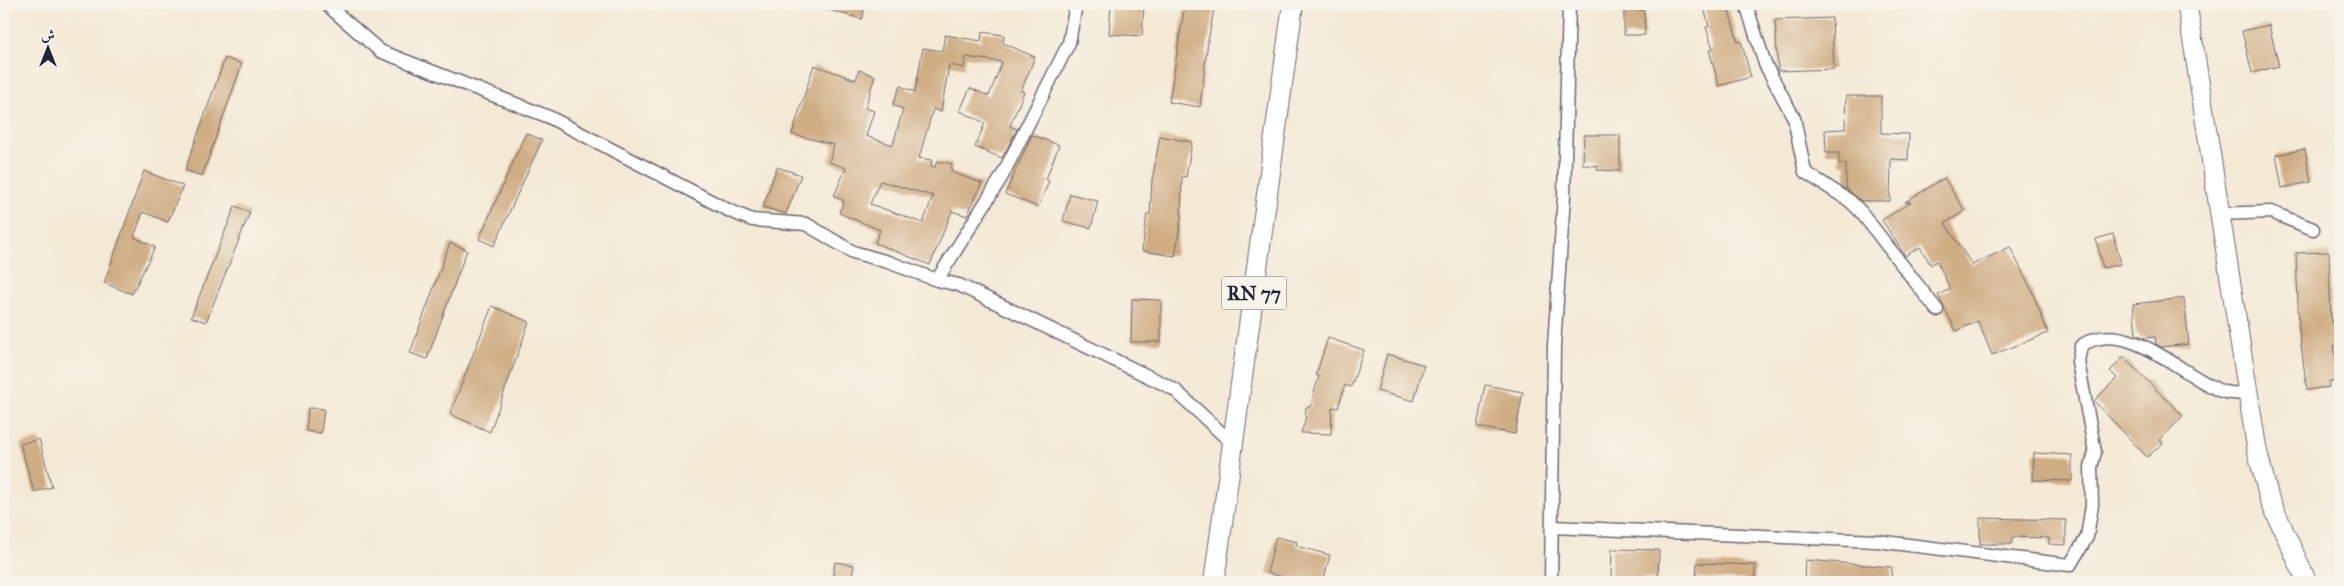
<svg xmlns="http://www.w3.org/2000/svg" width="2344" height="586" font-family="'IM FELL Great Primer',Amiri,serif">
	<rect width="100%" height="100%" fill="#f7f3e8"/>
	<filter id="ink" filterUnits="userSpaceOnUse"><feTurbulence type="fractalNoise" baseFrequency=".02" numOctaves="2"/><feDisplacementMap in="SourceGraphic" scale="10" xChannelSelector="R" yChannelSelector="G"/><feConvolveMatrix kernelMatrix="1 2 1 2 8 2 1 2 1" color-interpolation-filters="sRGB"/></filter>
	<filter id="wash" filterUnits="userSpaceOnUse"><feTurbulence type="fractalNoise" baseFrequency=".0096" numOctaves="4" result="noise"/><feDisplacementMap in="SourceGraphic" scale="20" xChannelSelector="R" yChannelSelector="G"/><feGaussianBlur stdDeviation="1.12" result="paint"/><feColorMatrix in="noise" values="0 0 0 0 0 0 0 0 0 0 0 0 0 0 0 0 0 1.4 0 .05"/><feComposite in="paint" operator="in"/></filter>
	<g filter="url(#wash)">
		<rect width="100%" height="100%" fill="#f4e9d5"/>
		<g id="blocks">
			<g fill="#cfad83" fill-rule="evenodd">
				<polygon points="823,4 866,4 862,19 822,8"/>
				<polygon points="1111,4 1144,5 1142,36 1109,34"/>
				<polygon points="1185,4 1215,4 1208,41 1200,107 1169,102"/>
				<polygon points="1703,4 1727,4 1738,42 1741,41 1751,77 1719,86 1709,50 1713,49 1706,27 1709,26"/>
				<polygon points="1624,10 1644,10 1645,35 1624,35"/>
				<polygon points="1832,18 1834,69 1778,71 1775,20"/>
				<polygon points="2269,25 2279,66 2252,73 2242,31"/>
				<path d="M 982,32 L 1004,35 L 1003,43 L 1035,57 L 1021,91 L 1024,92 L 1010,126 L 1017,129 L 1002,158 L 975,147 L 985,123 L 960,111 L 970,88 L 989,96 L 1002,62 L 966,57 L 964,68 L 949,65 L 941,112 L 933,109 L 919,158 L 932,160 L 931,166 L 935,167 L 937,161 L 952,164 L 951,172 L 982,183 L 967,216 L 952,211 L 930,265 L 875,243 L 880,230 L 839,213 L 844,201 L 834,196 L 846,168 L 829,162 L 834,145 L 792,134 L 814,65 L 856,80 L 859,70 L 875,76 L 865,108 L 874,111 L 866,136 L 893,145 L 903,109 L 893,105 L 900,86 L 915,92 L 923,48 L 942,51 L 945,35 L 981,41 ZM 880,181 L 933,196 L 923,223 L 870,204 Z"/>
				<polygon points="225,58 242,64 202,176 185,170"/>
				<polygon points="1846,96 1881,96 1881,133 1909,134 1908,160 1891,159 1890,201 1861,201 1846,188 1846,164 1839,164 1839,153 1826,153 1825,130 1845,129"/>
				<polygon points="526,133 542,140 494,246 479,239"/>
				<polygon points="1032,135 1059,145 1046,179 1049,181 1038,207 1005,194"/>
				<polygon points="1584,135 1620,135 1620,171 1597,170 1598,166 1583,165"/>
				<polygon points="1160,136 1192,142 1186,177 1182,176 1181,219 1175,256 1142,251 1147,214 1150,214 1152,180"/>
				<polygon points="2305,149 2311,182 2282,188 2276,155"/>
				<polygon points="777,167 801,175 786,214 763,207"/>
				<polygon points="144,171 183,186 168,222 143,212 134,237 155,247 132,294 104,283"/>
				<polygon points="1944,178 1965,211 1945,223 1972,265 2010,247 2032,291 2048,333 1992,355 1978,321 1956,331 1938,295 1950,289 1937,261 1931,265 1920,247 1905,256 1902,251 1882,220 1911,202 1905,202"/>
				<polygon points="1070,194 1098,201 1091,228 1063,221"/>
				<polygon points="235,206 250,212 206,322 191,317"/>
				<polygon points="2113,234 2121,264 2103,268 2096,239"/>
				<polygon points="450,243 467,250 427,359 410,353"/>
				<polygon points="2329,252 2331,322 2340,321 2340,345 2334,346 2339,381 2328,382 2329,387 2307,390 2299,330 2296,253"/>
				<polygon points="2184,298 2189,344 2162,347 2156,344 2155,337 2145,338 2136,334 2133,304"/>
				<polygon points="1132,299 1161,300 1161,342 1131,342"/>
				<polygon points="492,306 529,322 490,432 450,414"/>
				<polygon points="1328,338 1364,350 1351,387 1345,385 1338,408 1332,407 1331,434 1301,433 1305,421 1306,407 1310,407 1319,376 1316,375"/>
				<polygon points="1387,354 1424,365 1414,401 1377,391"/>
				<polygon points="2123,357 2183,416 2160,440 2163,443 2147,457 2094,401 2117,378 2110,371"/>
				<polygon points="1485,385 1523,392 1515,434 1477,427"/>
				<polygon points="308,408 324,409 321,433 306,431"/>
				<polygon points="39,439 52,487 34,492 20,444"/>
				<polygon points="2034,453 2072,455 2072,481 2033,480"/>
				<polygon points="1980,518 2066,520 2066,545 2049,544 2049,538 2012,537 2012,544 1980,544"/>
				<polygon points="1276,537 1297,542 1296,546 1330,555 1323,582 1304,582 1267,573"/>
				<polygon points="1612,549 1659,550 1658,579 1611,578"/>
				<polygon points="1805,560 1892,567 1891,582 1804,582"/>
				<polygon points="835,562 854,565 851,582 832,582"/>
				<polygon points="1697,563 1755,565 1755,580 1696,578"/>
			</g>
		</g>
	</g>
	<g filter="url(#ink)">
		<use href="#blocks" fill-opacity="0" stroke="#6c6871" stroke-width="1"/>
		<g fill="none" stroke-linecap="round" stroke-linejoin="round">
			<g stroke="#6c6871" stroke-width="15">
				<g id="street">
					<polyline points="326,4 380,51 549,117 730,211 752,220 806,224 853,252 888,262 937,280 959,285 1162,383 1175,390 1233,444"/>
					<polyline points="1746,4 1765,64 1794,118 1805,172 1850,201 1861,212 1937,310"/>
					<polyline points="2219,214 2271,212 2313,229"/>
					<polyline points="937,280 1001,178 1069,43 1076,4"/>
					<path d="M 1552,527 L 1877,541 L 2070,565 L 2087,537 L 2092,505 L 2091,467 L 2095,452 L 2078,362 L 2081,346 C 2125,315 2181,375 2221,391 C 2229,394 2239,393 2248,394"/>
					<polyline points="1551,582 1554,346 1564,196 1569,4"/>
				</g>
			</g>
			<g stroke="#6c6871" stroke-width="21">
				<polyline id="secondary" points="2187,4 2257,450 2269,498 2307,582"/>
			</g>
			<g stroke="#6c6871" stroke-width="22">
				<polyline id="primary" points="1214,582 1293,4"/>
			</g>
			<use href="#street" stroke="#fff" stroke-width="12"/>
			<use href="#secondary" stroke="#fff" stroke-width="19"/>
			<use href="#primary" stroke="#fff" stroke-width="20"/>
		</g>
	</g>
	<g text-anchor="middle" dominant-baseline="central" stroke-width="4.5" stroke-linejoin="round" paint-order="stroke">
		<rect fill="#f7f3e8" stroke="#62616f" stroke-width="1" x="1221.5" y="276.5" width="65" height="33" rx="4"/>
		<g font-size="19" font-weight="bold" fill="#22223b">
			<text x="1254" y="293">RN 77</text>
		</g>
	</g>
	<rect width="2344" height="586" fill="none" stroke="#f7f3e8" stroke-width="20"/>
	<g transform="translate(48 48)" stroke="#f7f3e8" stroke-width="4" paint-order="stroke">
	<path d="M0-4L9 19L0 12L-9 19Z" fill="#22223b"/>
	<text y="-8" font-size="14" font-weight="bold" text-anchor="middle" fill="#22223b">ش</text>
	</g>
</svg>
